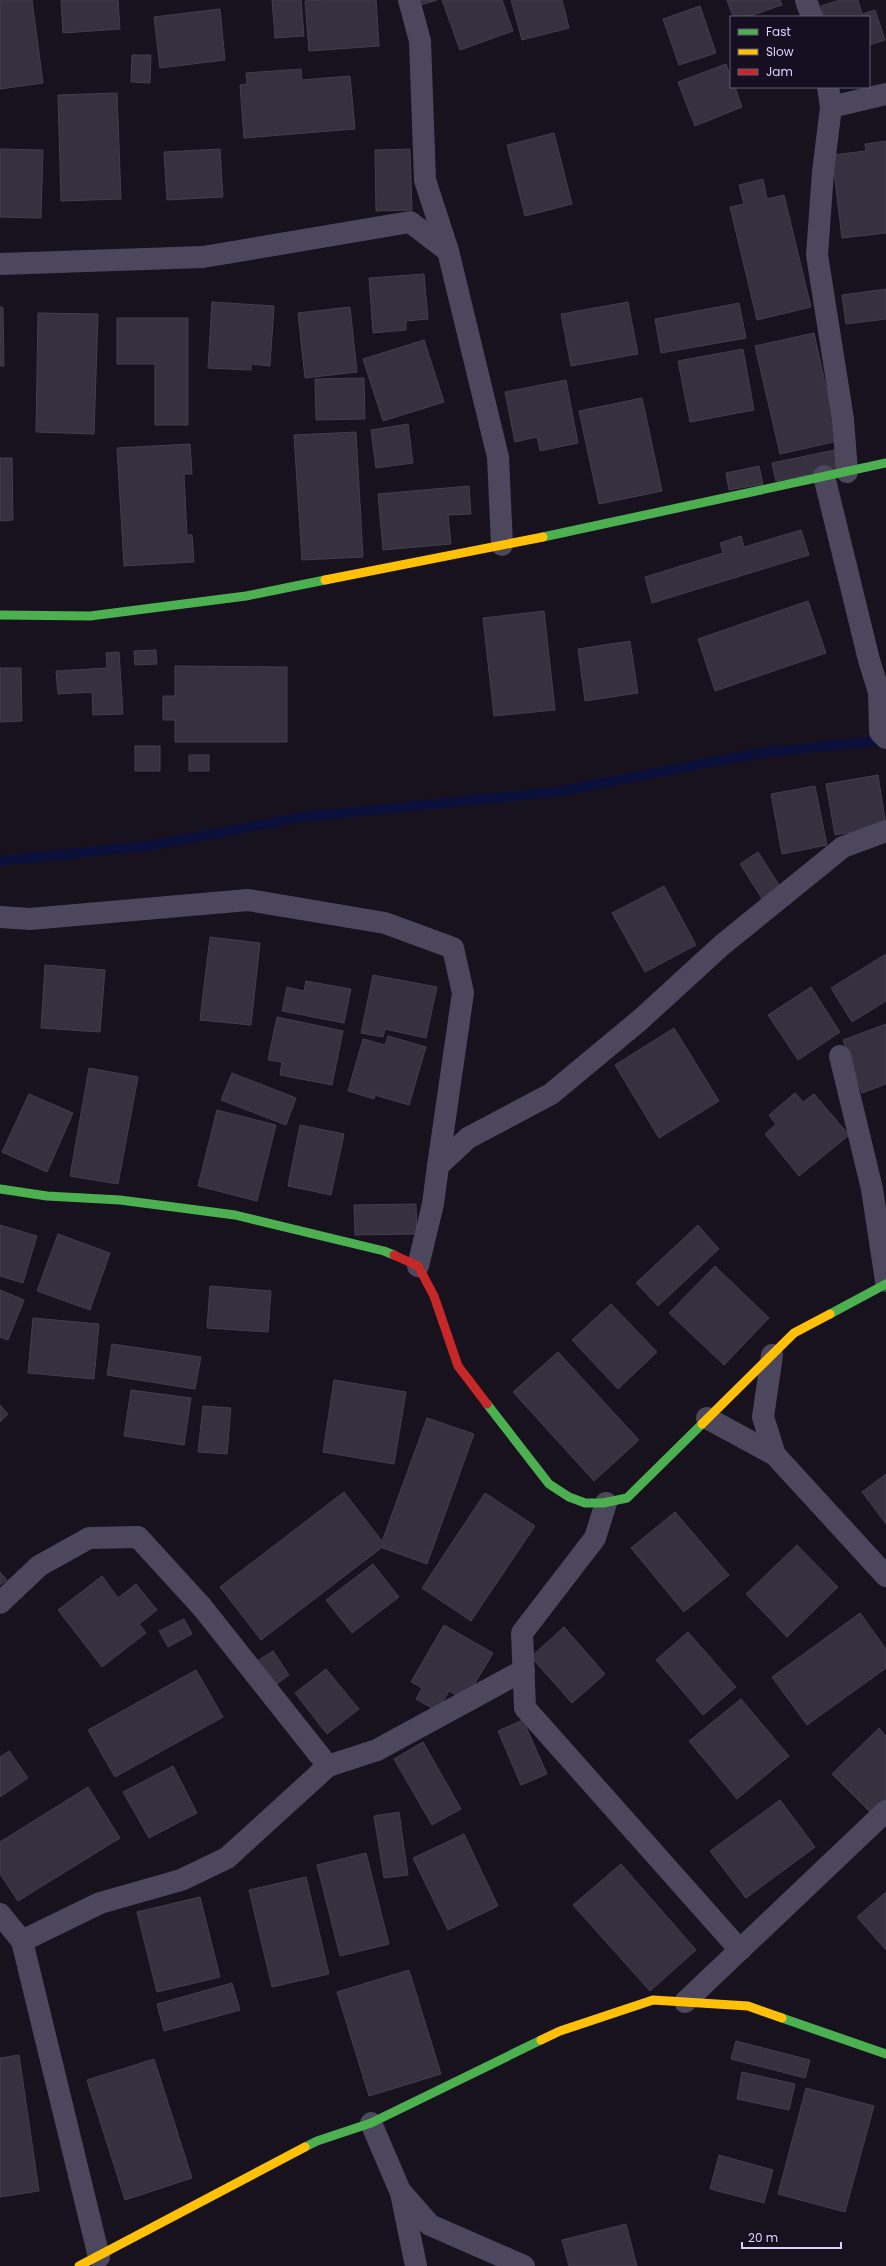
<svg xmlns="http://www.w3.org/2000/svg" width="886" height="2266" font-family="Poppins,sans-serif">
	<rect width="100%" height="100%" fill="#17121d"/>
	<g fill="none" stroke-linecap="round" stroke-linejoin="round">
		<polyline stroke="#0b103a" stroke-width="10" points="0,861 149,846 303,817 556,792 760,753 886,740"/>
	</g>
	<g fill="#36303f" stroke="#453c50">
		<polygon points="0,0 32,0 43,83 0,89"/>
		<polygon points="61,0 118,0 120,29 63,33"/>
		<polygon points="272,0 301,0 304,36 275,38"/>
		<polygon points="323,0 376,0 379,46 309,51 305,1"/>
		<polygon points="415,0 437,0 417,6"/>
		<polygon points="442,0 502,0 513,31 460,50"/>
		<polygon points="511,0 562,0 569,28 522,40"/>
		<polygon points="727,0 780,0 782,5 747,17 733,17"/>
		<polygon points="840,0 858,0 862,14 875,10 885,40 869,45 869,17 824,17 821,6"/>
		<polygon points="700,6 716,53 679,65 663,19"/>
		<polygon points="220,9 225,60 160,68 154,17"/>
		<polygon points="132,55 151,55 150,83 131,82"/>
		<polygon points="726,64 731,78 731,87 735,87 742,107 695,126 678,82"/>
		<polygon points="301,69 302,80 350,76 355,129 244,138 240,85 247,84 246,73"/>
		<polygon points="117,93 121,199 61,201 58,95"/>
		<polygon points="554,133 572,204 525,216 507,145"/>
		<polygon points="886,141 886,233 842,238 832,155 866,151 865,144"/>
		<polygon points="0,149 43,150 41,218 0,217"/>
		<polygon points="220,149 223,197 167,200 164,152"/>
		<polygon points="410,149 412,210 376,211 375,150"/>
		<polygon points="763,179 767,199 784,195 811,307 757,320 730,207 744,204 739,185"/>
		<polygon points="424,274 428,319 406,321 406,330 373,333 369,278"/>
		<polygon points="886,289 886,319 846,324 842,295"/>
		<polygon points="212,302 274,306 270,366 251,364 251,370 208,368"/>
		<polygon points="628,302 638,354 571,366 561,314"/>
		<polygon points="739,303 746,338 661,353 655,319"/>
		<polygon points="0,307 3,307 4,366 0,366"/>
		<polygon points="350,307 357,372 305,378 298,313"/>
		<polygon points="38,313 98,314 94,434 36,432"/>
		<polygon points="117,318 188,318 188,425 155,425 155,364 117,364"/>
		<polygon points="814,333 838,441 780,454 755,346"/>
		<polygon points="424,340 444,402 383,421 363,359"/>
		<polygon points="743,349 754,410 690,422 678,361"/>
		<polygon points="364,378 365,419 316,420 315,379"/>
		<polygon points="566,380 578,443 540,451 537,437 515,442 505,392"/>
		<polygon points="642,398 662,491 599,504 579,411"/>
		<polygon points="408,424 413,463 376,468 371,430"/>
		<polygon points="356,432 363,557 302,560 294,435"/>
		<polygon points="190,444 192,474 184,474 187,535 192,535 194,562 124,566 117,448"/>
		<polygon points="835,450 839,469 776,481 772,463"/>
		<polygon points="0,458 12,458 13,520 0,521"/>
		<polygon points="759,466 763,484 729,490 726,473"/>
		<polygon points="469,486 471,514 448,515 451,544 383,550 378,494"/>
		<polygon points="801,530 809,555 652,603 645,577 723,553 720,543 741,536 744,547"/>
		<polygon points="808,601 826,653 715,691 698,639"/>
		<polygon points="544,611 555,710 494,716 483,618"/>
		<polygon points="630,641 638,693 585,701 578,649"/>
		<polygon points="156,650 157,664 135,665 134,651"/>
		<polygon points="119,652 123,714 93,715 92,692 58,694 56,671 107,668 106,653"/>
		<polygon points="175,666 287,667 287,742 175,742 175,720 163,720 163,696 175,696"/>
		<polygon points="0,668 21,668 22,721 0,722"/>
		<rect x="135" y="746" width="25" height="25"/>
		<rect x="189" y="755" width="20" height="16"/>
		<polygon points="878,775 886,826 835,835 826,784"/>
		<polygon points="815,786 827,845 782,854 771,794"/>
		<polygon points="758,852 781,888 763,900 740,864"/>
		<polygon points="664,886 696,945 645,972 612,913"/>
		<polygon points="210,937 260,943 251,1025 200,1020"/>
		<polygon points="886,954 886,1001 852,1022 831,988"/>
		<polygon points="45,965 105,970 100,1032 41,1028"/>
		<polygon points="373,975 437,987 426,1038 385,1029 383,1037 361,1033"/>
		<polygon points="306,981 351,989 344,1023 282,1011 287,987 304,991"/>
		<polygon points="811,987 840,1032 798,1060 768,1015"/>
		<polygon points="277,1017 343,1031 332,1085 280,1075 282,1062 268,1060"/>
		<polygon points="886,1024 886,1084 862,1093 843,1040"/>
		<polygon points="674,1028 719,1101 659,1138 615,1065"/>
		<polygon points="388,1036 426,1047 409,1105 375,1095 374,1099 348,1091 363,1039 385,1045"/>
		<polygon points="89,1068 138,1077 118,1184 70,1176"/>
		<polygon points="232,1073 296,1098 286,1125 221,1100"/>
		<polygon points="795,1093 803,1102 814,1094 849,1135 799,1176 765,1134 776,1124 769,1115"/>
		<polygon points="29,1094 73,1113 47,1172 2,1152"/>
		<polygon points="217,1110 276,1125 257,1201 198,1186"/>
		<polygon points="300,1125 344,1134 331,1195 288,1186"/>
		<polygon points="416,1204 417,1234 355,1235 354,1205"/>
		<polygon points="0,1225 37,1236 23,1283 0,1276"/>
		<polygon points="698,1225 719,1249 658,1306 636,1283"/>
		<polygon points="58,1234 110,1253 90,1310 37,1291"/>
		<polygon points="715,1266 769,1318 724,1365 669,1313"/>
		<polygon points="210,1286 271,1291 268,1332 207,1328"/>
		<polygon points="0,1290 24,1300 8,1340 0,1337"/>
		<polygon points="611,1304 657,1352 618,1389 572,1340"/>
		<polygon points="33,1318 99,1324 94,1379 28,1373"/>
		<polygon points="112,1344 201,1357 195,1389 107,1375"/>
		<polygon points="558,1352 639,1440 594,1481 513,1392"/>
		<polygon points="334,1380 406,1392 394,1464 323,1452"/>
		<polygon points="131,1390 191,1398 184,1445 124,1436"/>
		<polygon points="0,1405 8,1414 0,1422"/>
		<polygon points="203,1406 231,1408 227,1454 198,1452"/>
		<polygon points="427,1418 474,1434 427,1564 380,1547"/>
		<polygon points="886,1474 886,1524 862,1492"/>
		<polygon points="344,1492 385,1545 261,1640 220,1587"/>
		<polygon points="485,1493 535,1526 471,1621 422,1588"/>
		<polygon points="675,1512 729,1575 684,1612 631,1548"/>
		<polygon points="797,1545 838,1587 787,1637 746,1594"/>
		<polygon points="373,1564 399,1597 352,1633 326,1600"/>
		<polygon points="0,1572 7,1580 0,1585"/>
		<polygon points="102,1576 118,1598 136,1584 157,1610 139,1624 146,1633 102,1667 58,1610"/>
		<polygon points="860,1613 886,1649 886,1668 807,1725 772,1677"/>
		<polygon points="184,1619 192,1634 168,1647 159,1631"/>
		<polygon points="444,1625 493,1653 465,1700 449,1691 437,1711 416,1699 422,1688 411,1682"/>
		<polygon points="564,1627 605,1674 572,1703 531,1657"/>
		<polygon points="688,1632 736,1687 703,1715 656,1660"/>
		<polygon points="273,1651 289,1675 274,1686 257,1661"/>
		<polygon points="326,1669 359,1709 327,1734 295,1693"/>
		<polygon points="196,1670 223,1717 115,1777 88,1730"/>
		<polygon points="741,1699 789,1756 737,1799 689,1741"/>
		<polygon points="523,1720 547,1774 521,1785 498,1731"/>
		<polygon points="879,1728 886,1736 886,1801 872,1814 832,1774"/>
		<polygon points="423,1742 461,1809 432,1825 394,1759"/>
		<polygon points="9,1751 28,1778 0,1797 0,1757"/>
		<polygon points="173,1766 197,1813 149,1838 123,1792"/>
		<polygon points="88,1787 120,1838 18,1901 0,1874 0,1842"/>
		<polygon points="780,1800 815,1847 746,1898 710,1851"/>
		<polygon points="399,1812 408,1875 384,1878 374,1816"/>
		<polygon points="464,1834 498,1906 448,1930 413,1858"/>
		<polygon points="366,1853 389,1944 340,1956 317,1865"/>
		<polygon points="621,1864 696,1950 650,1991 573,1905"/>
		<polygon points="306,1877 329,1974 272,1987 249,1890"/>
		<polygon points="886,1892 886,1950 857,1917"/>
		<polygon points="200,1897 220,1977 157,1992 137,1912"/>
		<polygon points="409,1970 441,2074 369,2096 337,1992"/>
		<polygon points="232,1983 240,2010 164,2031 157,2004"/>
		<polygon points="736,2041 810,2060 805,2078 731,2059"/>
		<polygon points="19,2055 39,2191 0,2197 0,2058"/>
		<polygon points="154,2059 192,2178 125,2200 87,2080"/>
		<polygon points="742,2072 795,2084 789,2110 737,2099"/>
		<polygon points="806,2088 874,2106 845,2212 778,2194"/>
		<polygon points="719,2155 773,2170 764,2203 710,2189"/>
		<polygon points="626,2224 637,2266 569,2266 562,2240"/>
	</g>
	<g fill="none" stroke-linecap="round" stroke-linejoin="round">
		<g stroke="#4d475d" stroke-width="22">
			<polyline points="409,0 420,41 425,180 448,251 498,457 502,545"/>
			<polyline points="806,0 812,17"/>
			<polyline points="828,87 831,107 823,172 817,255 843,419 847,472"/>
			<polyline points="831,107 886,94"/>
			<polyline points="0,264 203,257 410,222 448,251"/>
			<polyline points="824,476 869,660 879,692 880,732 886,738"/>
			<polyline points="0,917 30,919 248,900 385,923 453,948 463,993 438,1166"/>
			<polyline points="840,1056 872,1189 886,1281"/>
			<polyline points="418,1266 433,1204 438,1166 468,1138 551,1094 640,1020 722,945 843,847 886,831"/>
			<polyline points="772,1355 763,1417 775,1455"/>
			<polyline points="707,1418 775,1455 886,1576"/>
			<polyline points="606,1503 595,1538 522,1633 525,1708 740,1950"/>
			<polyline points="0,1603 39,1566 89,1538 138,1537 202,1607 328,1766"/>
			<polyline points="0,1914 22,1941 99,2257"/>
			<polyline points="22,1941 100,1903 181,1880 227,1858 328,1766 377,1750 524,1670"/>
			<polyline points="685,2002 886,1811"/>
			<polyline points="371,2123 401,2193 416,2266"/>
			<polyline points="402,2193 430,2225 524,2266"/>
		</g>
		<g stroke="#4caf50" stroke-width="9">
			<polyline points="543,537 886,463"/>
			<polyline points="0,615 90,616 246,596 325,580"/>
			<polyline points="0,1189 47,1196 120,1200 235,1215 384,1251 394,1255"/>
			<polyline points="830,1314 886,1284"/>
			<polyline points="487,1404 549,1484 569,1497 585,1503 603,1503 627,1498 702,1424"/>
			<polyline points="782,2018 886,2054"/>
			<polyline points="305,2147 317,2141 371,2123 541,2040"/>
		</g>
		<g stroke="#ffc107" stroke-width="9">
			<polyline points="325,580 543,537"/>
			<polyline points="702,1424 794,1333 830,1314"/>
			<polyline points="541,2040 560,2031 653,2000 748,2006 782,2018"/>
			<polyline points="79,2266 305,2147"/>
		</g>
		<polyline stroke="#c62828" stroke-width="9" points="394,1255 418,1266 434,1296 458,1366 487,1404"/>
	</g>
	<rect x="730" y="16" width="140" height="72" fill="#160e21" stroke="#675b79"/>
	<rect x="738" y="29" width="20" height="6" fill="#4caf50" stroke="#675b79"/>
	<text x="766" y="36" font-size="12" fill="#e0cefe">Fast</text>
	<rect x="738" y="49" width="20" height="6" fill="#ffc107" stroke="#675b79"/>
	<text x="766" y="56" font-size="12" fill="#e0cefe">Slow</text>
	<rect x="738" y="69" width="20" height="6" fill="#c62828" stroke="#675b79"/>
	<text x="766" y="76" font-size="12" fill="#e0cefe">Jam</text>
	<path d="M742 2242v6h99v-6" fill="none" stroke="#e0cefe" stroke-width="2"/>
	<text x="748" y="2242" font-size="12" fill="#e0cefe" stroke="#160e21" stroke-width="3" paint-order="stroke">20 m</text>
</svg>
